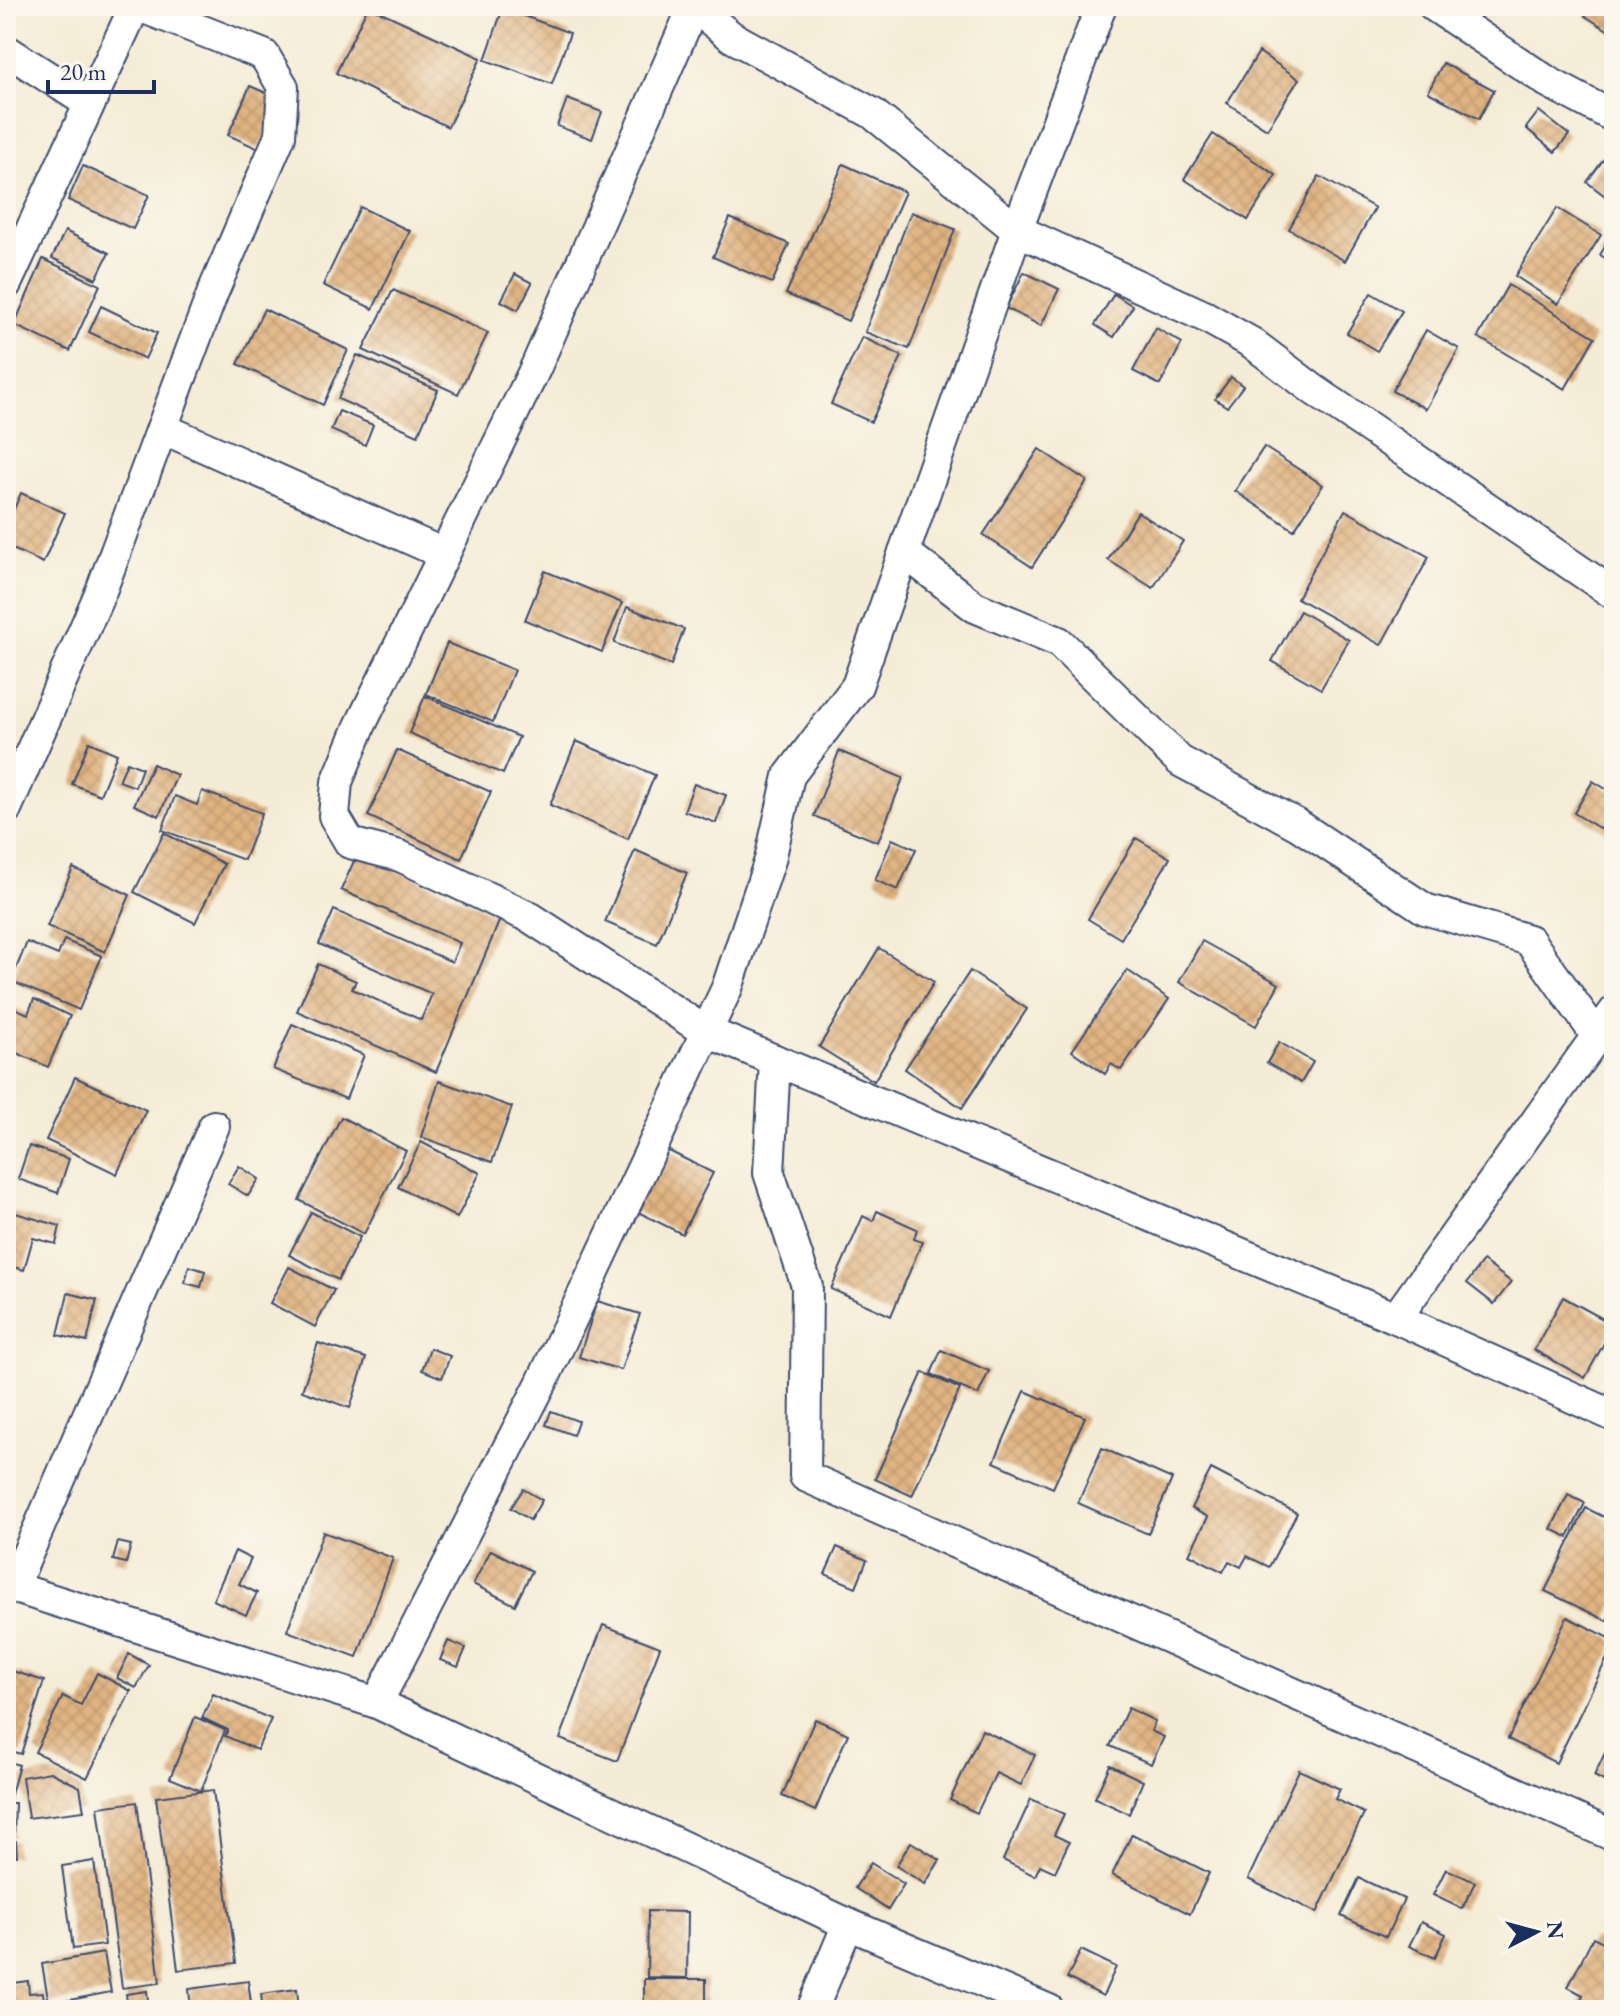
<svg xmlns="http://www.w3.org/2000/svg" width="1620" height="2016" font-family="'EB Garamond',serif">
	<defs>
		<pattern id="building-cross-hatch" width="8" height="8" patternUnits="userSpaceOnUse" patternTransform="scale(2)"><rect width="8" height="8" fill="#e1b481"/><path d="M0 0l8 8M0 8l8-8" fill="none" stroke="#c09b72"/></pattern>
	</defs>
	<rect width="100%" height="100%" fill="#fbf7ec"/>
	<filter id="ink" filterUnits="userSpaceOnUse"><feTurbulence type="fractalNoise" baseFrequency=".0125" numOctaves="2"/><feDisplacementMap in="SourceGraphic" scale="16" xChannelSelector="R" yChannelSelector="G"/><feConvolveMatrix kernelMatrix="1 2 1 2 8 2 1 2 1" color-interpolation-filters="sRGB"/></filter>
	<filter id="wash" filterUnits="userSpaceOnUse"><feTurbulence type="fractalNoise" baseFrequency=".006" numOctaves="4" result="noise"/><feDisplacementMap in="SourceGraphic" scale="32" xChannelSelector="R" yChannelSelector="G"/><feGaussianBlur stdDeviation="1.8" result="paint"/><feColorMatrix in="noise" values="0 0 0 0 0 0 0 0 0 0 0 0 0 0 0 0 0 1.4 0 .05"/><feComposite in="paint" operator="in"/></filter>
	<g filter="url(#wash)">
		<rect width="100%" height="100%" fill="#f4ecd6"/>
		<g id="blocks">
			<g fill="url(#building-cross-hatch)">
				<polygon points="368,6 481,58 448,127 336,73"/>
				<polygon points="1592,6 1614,6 1614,34 1585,16"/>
				<polygon points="503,8 570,33 552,84 485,60"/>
				<polygon points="1259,52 1299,79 1267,129 1227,103"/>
				<polygon points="1443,63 1494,90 1479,119 1428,92"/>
				<polygon points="250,86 280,99 259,149 228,135"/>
				<polygon points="567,99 602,112 592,139 557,126"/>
				<polygon points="1539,111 1569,135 1555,152 1526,128"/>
				<polygon points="1213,134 1276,175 1248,220 1184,179"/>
				<polygon points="1609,152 1614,155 1614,203 1587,182"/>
				<polygon points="843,164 905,192 848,321 786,294"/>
				<polygon points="83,166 149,195 133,229 68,200"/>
				<polygon points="1319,176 1375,208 1345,261 1289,229"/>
				<polygon points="360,207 410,231 373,309 323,285"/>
				<polygon points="1557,208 1601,235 1558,304 1515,276"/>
				<polygon points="911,212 955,229 909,349 865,332"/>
				<polygon points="730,218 789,244 772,283 713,257"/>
				<polygon points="65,231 109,253 96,279 52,258"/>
				<polygon points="1614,232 1614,263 1600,255"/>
				<polygon points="43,259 100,285 70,351 14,325"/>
				<polygon points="1024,272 1059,289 1041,326 1006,308"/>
				<polygon points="515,274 532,283 518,310 501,301"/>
				<polygon points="1508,285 1595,337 1565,389 1478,337"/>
				<polygon points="393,290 488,333 458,394 363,350"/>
				<polygon points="1371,293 1402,311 1377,351 1347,333"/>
				<polygon points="1114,294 1133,306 1114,337 1095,325"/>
				<polygon points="101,306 157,333 145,359 89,332"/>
				<polygon points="264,309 348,350 323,405 238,364"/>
				<polygon points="1156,328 1182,343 1160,385 1133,371"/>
				<polygon points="1426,330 1459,349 1426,409 1392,391"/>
				<polygon points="862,337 902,356 871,422 831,404"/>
				<polygon points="357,355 438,390 418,435 338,399"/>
				<polygon points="1231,377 1243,386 1227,407 1215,399"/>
				<polygon points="339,411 373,425 365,445 331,430"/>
				<polygon points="1264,447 1323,485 1294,530 1235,491"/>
				<polygon points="1039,449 1087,481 1032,567 983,535"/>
				<polygon points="6,489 14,494 6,510"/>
				<polygon points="21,493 65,513 43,563 6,546 6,527"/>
				<polygon points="1345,510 1429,557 1381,645 1297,598"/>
				<polygon points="1138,512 1183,541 1153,588 1108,560"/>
				<polygon points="545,571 622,603 602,652 525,620"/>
				<polygon points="627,607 684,629 671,665 614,643"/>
				<polygon points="1300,611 1349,640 1321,689 1272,661"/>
				<polygon points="447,643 514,670 493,722 426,694"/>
				<polygon points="425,696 519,737 503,774 409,733"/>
				<polygon points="576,741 655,775 628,839 550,805"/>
				<polygon points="89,742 117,754 100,795 72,784"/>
				<polygon points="397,750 491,792 461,859 368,816"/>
				<polygon points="839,751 903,778 878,842 814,816"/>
				<polygon points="127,762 142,768 135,787 119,781"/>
				<polygon points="153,764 177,775 159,816 134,805"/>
				<polygon points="1593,781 1614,794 1614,837 1574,813"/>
				<polygon points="694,784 726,795 716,823 684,811"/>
				<polygon points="202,791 262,813 244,860 162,830 175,796 197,805"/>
				<polygon points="164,833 224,864 195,923 134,892"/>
				<polygon points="1136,838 1170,858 1121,939 1088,919"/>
				<polygon points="892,839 916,849 898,890 875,880"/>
				<polygon points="635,850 687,873 657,944 605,922"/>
				<polygon points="358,852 501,917 436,1072 297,1011 318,964 356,981 352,989 421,1020 432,994 319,944 334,910 452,962 460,943 341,890"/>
				<polygon points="73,868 130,895 105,952 47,926"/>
				<polygon points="64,940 102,956 79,1010 11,981 27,942 58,955"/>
				<polygon points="1202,941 1279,984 1256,1026 1179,982"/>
				<polygon points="879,948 934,982 874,1081 819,1047"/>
				<polygon points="1127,970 1169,999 1121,1070 1111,1064 1105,1074 1072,1051"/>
				<polygon points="970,971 1027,1009 962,1108 905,1069"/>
				<polygon points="34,999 70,1016 48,1067 6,1048 6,1004 28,1014"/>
				<polygon points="292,1024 364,1055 346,1099 273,1069"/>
				<polygon points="1279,1042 1313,1062 1301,1083 1267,1063"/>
				<polygon points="75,1077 146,1110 117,1174 46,1140"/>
				<polygon points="439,1081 512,1107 492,1162 421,1137"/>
				<polygon points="341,1117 406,1151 364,1234 299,1200"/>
				<polygon points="421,1142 480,1173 457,1218 398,1187"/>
				<polygon points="29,1146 69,1159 58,1193 18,1179"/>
				<polygon points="665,1149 713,1173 682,1234 634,1210"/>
				<polygon points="239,1166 259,1179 248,1196 228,1184"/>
				<polygon points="877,1211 917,1229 914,1239 922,1242 891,1316 831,1289 863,1216 873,1221"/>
				<polygon points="12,1212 60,1226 56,1244 33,1238 24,1270 6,1265 6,1234"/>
				<polygon points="311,1212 360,1237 338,1280 289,1255"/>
				<polygon points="1483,1261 1511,1282 1494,1304 1467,1283"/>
				<polygon points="189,1266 205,1271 201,1287 185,1283"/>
				<polygon points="289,1267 334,1290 315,1327 270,1303"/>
				<polygon points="68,1293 97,1300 87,1342 58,1335"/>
				<polygon points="1563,1297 1614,1325 1585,1378 1534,1350"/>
				<polygon points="597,1301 640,1314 621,1370 579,1357"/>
				<polygon points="318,1343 366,1358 350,1408 302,1391"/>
				<polygon points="430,1348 450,1356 442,1378 422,1370"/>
				<polygon points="941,1350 989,1371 978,1395 931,1374"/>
				<polygon points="923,1372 960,1389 912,1496 875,1479"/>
				<polygon points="1025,1391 1085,1417 1053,1488 994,1462"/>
				<polygon points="551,1411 578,1421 573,1435 546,1425"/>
				<polygon points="1102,1448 1172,1479 1148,1534 1078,1503"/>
				<polygon points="1211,1469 1297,1513 1269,1567 1247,1556 1241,1567 1229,1561 1223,1572 1189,1554 1208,1517 1191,1508"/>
				<polygon points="523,1489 542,1500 530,1520 511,1508"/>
				<polygon points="1568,1495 1585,1503 1568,1537 1551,1529"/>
				<polygon points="1586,1508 1614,1522 1614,1605 1607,1621 1545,1591"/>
				<polygon points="323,1532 393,1558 357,1657 287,1631"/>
				<polygon points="118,1542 131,1545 126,1563 113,1560"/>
				<polygon points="837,1547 867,1560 856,1587 825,1574"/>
				<polygon points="491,1550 532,1571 515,1605 473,1584"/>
				<polygon points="235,1551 251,1559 239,1584 257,1593 246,1615 213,1600"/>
				<polygon points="1567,1617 1614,1640 1614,1644 1556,1763 1508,1739"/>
				<polygon points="603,1625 660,1647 617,1761 560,1739"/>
				<polygon points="448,1641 466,1648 458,1667 440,1660"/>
				<polygon points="129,1654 149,1665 136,1688 117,1678"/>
				<polygon points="6,1669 44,1681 21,1754 6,1750"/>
				<polygon points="97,1673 131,1691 87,1778 35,1752 63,1696 81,1705"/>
				<polygon points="213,1694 271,1719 257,1750 225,1736 228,1730 202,1718"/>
				<polygon points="1128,1708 1155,1721 1151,1731 1164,1737 1151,1764 1110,1746"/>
				<polygon points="195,1717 225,1730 201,1791 170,1778"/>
				<polygon points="815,1719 848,1734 815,1811 782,1796"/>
				<polygon points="982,1730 1035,1755 1021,1785 996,1773 977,1813 950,1800"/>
				<polygon points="1614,1734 1614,1786 1594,1776"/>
				<polygon points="6,1761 19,1765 10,1798 6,1797"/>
				<polygon points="1110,1765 1143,1781 1129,1814 1095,1798"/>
				<polygon points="1299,1770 1340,1789 1335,1799 1364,1813 1317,1913 1248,1879"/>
				<polygon points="50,1772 80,1787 84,1811 28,1818 22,1777"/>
				<polygon points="213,1790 236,1963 178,1970 156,1797"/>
				<polygon points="1031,1799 1064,1814 1054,1835 1069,1842 1055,1872 1040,1865 1035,1876 1003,1860"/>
				<polygon points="137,1802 160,1983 122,1988 98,1807"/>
				<polygon points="6,1803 15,1803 14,1837 6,1837"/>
				<polygon points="1132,1834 1209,1873 1190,1914 1112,1875"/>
				<polygon points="16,1841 17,1856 6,1856 6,1842"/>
				<polygon points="911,1842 940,1860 925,1884 896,1866"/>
				<polygon points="94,1861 105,1945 73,1949 62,1866"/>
				<polygon points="871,1863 904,1884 888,1910 855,1888"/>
				<polygon points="1446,1869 1475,1882 1462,1909 1433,1895"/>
				<polygon points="1359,1878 1404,1899 1386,1937 1341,1916"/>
				<polygon points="648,1911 688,1912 687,1978 647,1977"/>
				<polygon points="1421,1922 1446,1934 1435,1958 1409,1946"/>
				<polygon points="1614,1935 1614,2010 1576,2010 1583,1995 1568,1987 1593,1937 1609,1945"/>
				<polygon points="1081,1950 1116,1967 1103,1996 1067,1978"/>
				<polygon points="104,1953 111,1992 49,2004 42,1964"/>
				<rect x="644" y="1979" width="62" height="30"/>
				<polygon points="28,1981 29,1993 43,1992 45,2010 6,2010 6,1984"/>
				<polygon points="248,1981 252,2010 191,2010 189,1989"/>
				<polygon points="297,1989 299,2010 263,2010 261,1994"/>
				<polygon points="147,1991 149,2010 128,2010 126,1994"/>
			</g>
		</g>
	</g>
	<g filter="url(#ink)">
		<use href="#blocks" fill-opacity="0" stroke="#3c4b70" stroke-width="2"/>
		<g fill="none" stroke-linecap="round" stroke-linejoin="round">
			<g stroke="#3c4b70" stroke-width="34">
				<g id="street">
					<polyline points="693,6 732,37 872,113 1017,230 1206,317 1252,343 1314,390 1614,594"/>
					<polyline points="694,6 535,369 360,726 337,782 334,816 350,843 400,856 531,918 705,1031 1396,1318 1614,1416"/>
					<polyline points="1434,6 1548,82 1614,117"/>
					<polyline points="6,50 90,104"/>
					<polyline points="6,284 135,6"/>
					<polyline points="162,428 444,554"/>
					<polyline points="904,552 975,607 1059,642 1180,761 1298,825 1425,909 1529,940 1597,1036"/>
					<polyline points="6,809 101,591 213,292 280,136 283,87 264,55 139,6"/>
					<polyline points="775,1060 769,1173 807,1286 805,1476 1614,1836"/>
					<polyline points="1396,1318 1614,1012"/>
					<polyline points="6,1585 377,1703 848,1924 1049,2010"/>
					<polyline points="13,1587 214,1126"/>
					<polyline points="377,1703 542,1382 727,988 770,860 789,776 857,686 1017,230 1101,6"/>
					<polyline points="812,2010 848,1924"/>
				</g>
			</g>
			<use href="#street" stroke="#fff" stroke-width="30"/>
		</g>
	</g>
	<rect width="1620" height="2016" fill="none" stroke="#fbf7ec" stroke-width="32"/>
	<g transform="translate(1536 1932) rotate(84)" stroke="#fbf7ec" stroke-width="6" paint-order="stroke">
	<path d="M0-6L14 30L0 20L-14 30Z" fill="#1b2f5e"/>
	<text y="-12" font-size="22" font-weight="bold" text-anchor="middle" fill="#1b2f5e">N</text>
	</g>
	<path d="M48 80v12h106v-12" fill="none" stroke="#1b2f5e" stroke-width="4"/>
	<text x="60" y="80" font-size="24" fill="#1b2f5e" stroke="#fbf7ec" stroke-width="6" paint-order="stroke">20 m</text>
</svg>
